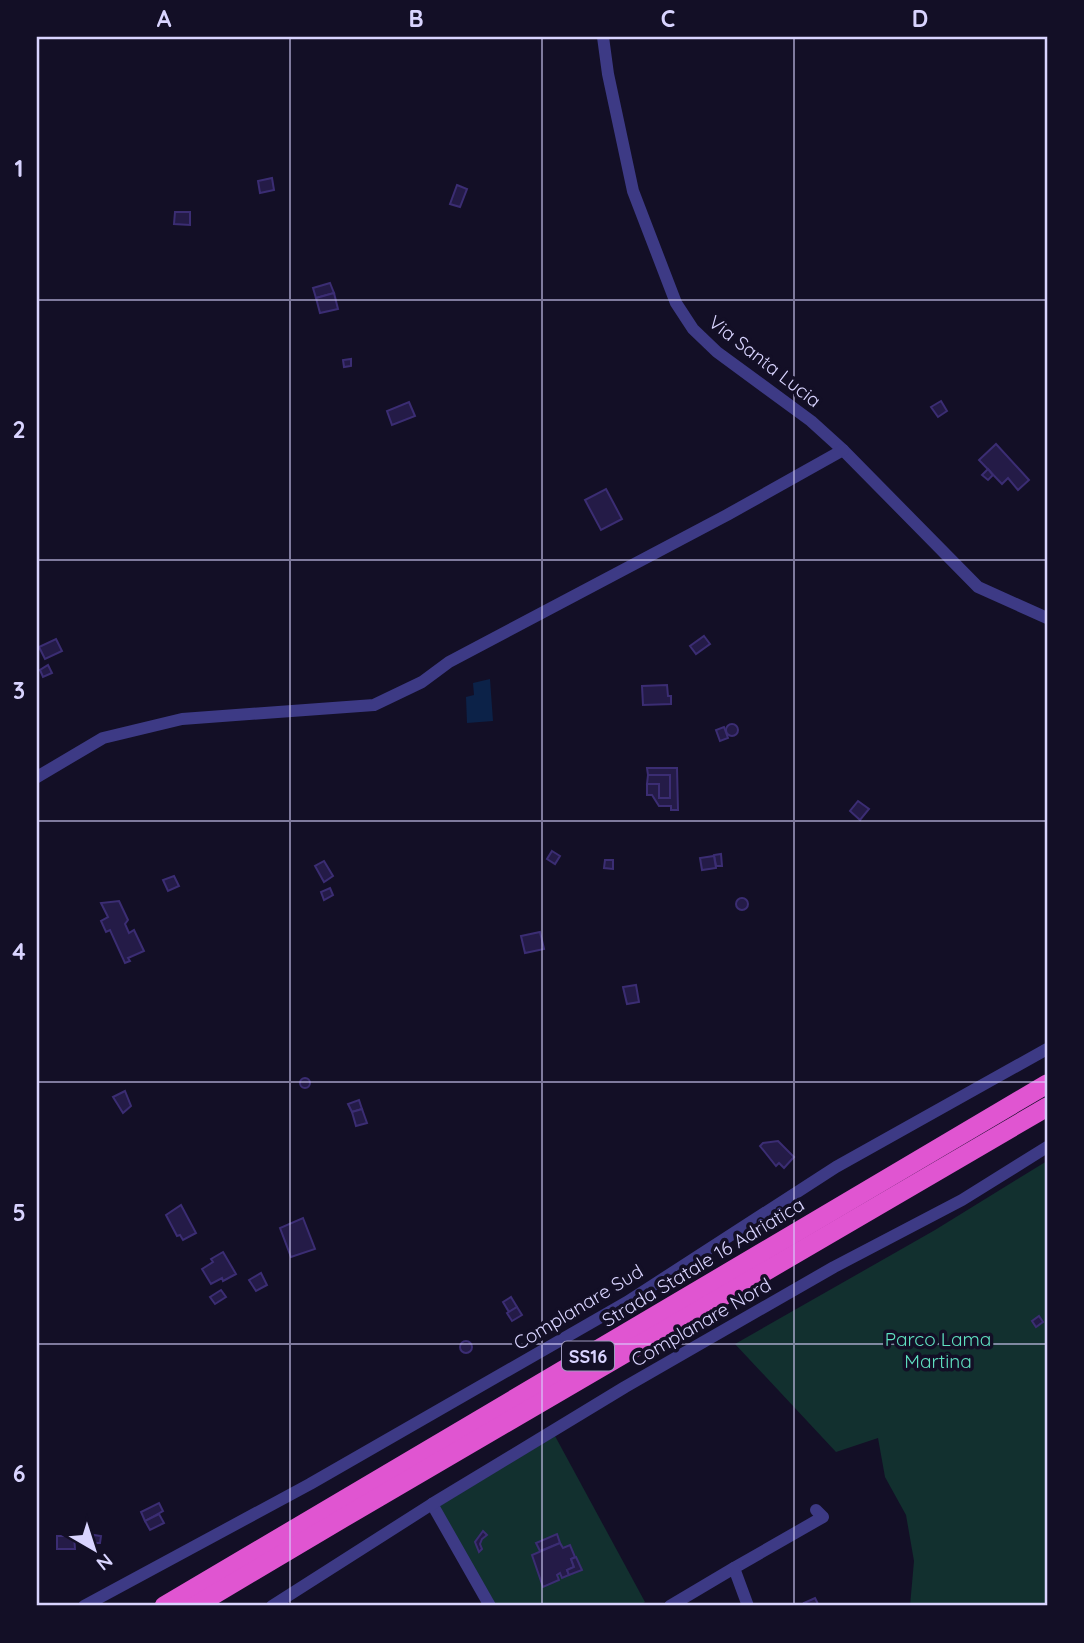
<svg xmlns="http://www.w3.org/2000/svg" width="1084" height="1643" font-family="Quicksand,sans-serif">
	<rect width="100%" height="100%" fill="#130f26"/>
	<g fill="#12302f">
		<polygon points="1047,1161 1047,1606 910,1606 914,1561 906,1515 885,1477 878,1438 836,1452 735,1344 935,1230"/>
		<polygon points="555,1436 645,1602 638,1606 490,1606 433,1510"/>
	</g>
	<polygon fill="#0c2248" points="490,679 493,721 467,723 466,697 474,695 473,683"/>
	<g fill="#241b47" stroke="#3b2d73" stroke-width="2">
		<polygon points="272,178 274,190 260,193 258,181"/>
		<polygon points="457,185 467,189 460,207 450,204"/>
		<polygon points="175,212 190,212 190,225 174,224"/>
		<polygon points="330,283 334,293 316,298 313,288"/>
		<polygon points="334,293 338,309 320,313 316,298"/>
		<polygon points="351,359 351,366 344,367 343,360"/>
		<polygon points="941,401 947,411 938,417 931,407"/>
		<polygon points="409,402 415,416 392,425 387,411"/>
		<polygon points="996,444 1029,480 1018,490 1008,478 1002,484 979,460"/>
		<polygon points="988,469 993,475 988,480 982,475"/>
		<polygon points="606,489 622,519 601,530 585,500"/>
		<polygon points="704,636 710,644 696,654 690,646"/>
		<polygon points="56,639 62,651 45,659 39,647"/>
		<polygon points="48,665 52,673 43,677 40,670"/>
		<polygon points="667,685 668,696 671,696 671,704 643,705 642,686"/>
		<circle cx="732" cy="730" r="6"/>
		<polygon points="724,727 728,738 720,741 716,730"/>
		<polygon points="647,768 677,768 678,810 671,810 671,806 659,806 652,795 647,795 647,784 659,784 659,798 670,798 670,775 648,775"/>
		<polygon points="648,775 670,775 670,798 659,798 659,784 647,784"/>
		<polygon points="858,801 869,809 860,820 850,811"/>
		<polygon points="552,851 560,856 555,864 547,859"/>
		<polygon points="721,854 722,866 716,866 714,855"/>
		<polygon points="714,856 716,868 702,870 700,858"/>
		<polygon points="605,860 613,860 613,869 604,868"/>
		<polygon points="324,861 333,876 324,882 315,866"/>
		<polygon points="174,876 179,886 168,891 163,880"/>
		<polygon points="330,888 333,895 324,900 321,892"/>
		<circle cx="742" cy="904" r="6"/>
		<polygon points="119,901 128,920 125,924 129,933 134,930 144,951 128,958 130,961 125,963 110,930 106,932 101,921 108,917 101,903"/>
		<polygon points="540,932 544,949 525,953 521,936"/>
		<polygon points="636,985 639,1002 627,1004 623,987"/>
		<circle cx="305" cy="1083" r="5"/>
		<polygon points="125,1091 131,1106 123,1113 113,1097"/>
		<polygon points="359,1100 362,1109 352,1112 348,1104"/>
		<polygon points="362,1109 367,1123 356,1126 352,1112"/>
		<polygon points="778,1141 794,1157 784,1168 779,1163 776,1166 760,1146 763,1143"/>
		<polygon points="181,1205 196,1233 183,1240 180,1235 177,1236 166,1215"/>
		<polygon points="303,1218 315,1249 291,1257 280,1228"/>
		<polygon points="223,1252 236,1274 223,1281 222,1278 211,1284 202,1269 213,1262 211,1259"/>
		<polygon points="261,1273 267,1285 256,1291 249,1280"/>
		<polygon points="221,1290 226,1297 215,1304 210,1297"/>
		<polygon points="511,1297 517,1307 509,1312 503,1302"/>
		<polygon points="517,1307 522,1315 512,1321 507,1313"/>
		<polygon points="1039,1316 1043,1322 1036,1327 1032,1321"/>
		<circle cx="466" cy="1347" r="6"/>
		<polygon points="159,1503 163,1511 145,1521 141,1512"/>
		<polygon points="159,1514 164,1523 150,1530 145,1521"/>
		<polygon points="483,1531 487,1535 482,1539 480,1544 482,1549 479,1552 475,1542"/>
		<polygon points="557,1534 560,1543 540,1551 536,1543"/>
		<polygon points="94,1535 101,1536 100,1543 93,1543"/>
		<polygon points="57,1536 74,1536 75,1549 57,1549"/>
		<polygon points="560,1543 563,1548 570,1545 575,1557 571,1559 574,1567 567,1570 569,1575 562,1578 560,1573 557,1575 559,1580 543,1587 532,1555"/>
		<polygon points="576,1557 582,1570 569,1575 567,1570 574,1567 571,1559"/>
		<polygon points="815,1598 819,1606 806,1606 804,1603"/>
	</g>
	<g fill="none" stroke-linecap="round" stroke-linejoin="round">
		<g stroke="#3d3a85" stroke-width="12">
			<polyline points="603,37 608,74 633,191 676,303 693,329 717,352 811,421 843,450 978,587 1047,618"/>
			<polyline points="37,777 103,738 182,719 374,705 422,682 449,662 727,515 843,450"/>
			<polyline points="432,1504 490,1606"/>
			<polyline points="734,1568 823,1517 816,1510"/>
			<polyline points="84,1606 310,1484 627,1302 836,1167 1047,1049"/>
			<polyline points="272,1606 432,1504 625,1387 834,1267 962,1200 1047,1147"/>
			<polyline points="670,1606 734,1568 748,1606"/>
		</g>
		<g stroke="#e055d1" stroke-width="19">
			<polyline points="164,1606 1047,1084"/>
			<polyline points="195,1606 350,1514 1047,1107"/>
		</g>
	</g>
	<path fill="none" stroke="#d9d4ff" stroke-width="2" stroke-opacity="0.55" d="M 290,37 L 290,1606M 542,37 L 542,1606M 794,37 L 794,1606M 37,300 L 1047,300M 37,560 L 1047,560M 37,821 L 1047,821M 37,1082 L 1047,1082M 37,1344 L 1047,1344"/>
	<g text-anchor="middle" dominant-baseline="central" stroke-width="7" stroke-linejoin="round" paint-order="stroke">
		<rect fill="#130f26" stroke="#9e99be" stroke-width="2" x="562" y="1341.5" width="52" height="29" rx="5"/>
		<g font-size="18" font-weight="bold" fill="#d9d4ff">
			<text x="588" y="1356">SS16</text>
		</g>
		<g font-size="19" fill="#d9d4ff" stroke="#130f26">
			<text transform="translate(765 361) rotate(38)">Via Santa Lucia</text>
			<text transform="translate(703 1262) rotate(-31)">Strada Statale 16 Adriatica</text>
			<text transform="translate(578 1307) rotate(-31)">Complanare Sud</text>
			<text transform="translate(701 1322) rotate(-30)">Complanare Nord</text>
		</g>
		<g font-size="19" fill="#5fe0c0" stroke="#130f26">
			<text x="938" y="1339">Parco Lama<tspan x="938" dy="22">Martina</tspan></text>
		</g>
	</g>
	<rect width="1084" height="1643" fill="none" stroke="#130f26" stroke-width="77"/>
	<g transform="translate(94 1549) rotate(141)" stroke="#130f26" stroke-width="5" paint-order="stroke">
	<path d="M0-5L12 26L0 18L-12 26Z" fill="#d9d4ff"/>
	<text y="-10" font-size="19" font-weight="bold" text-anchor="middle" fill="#d9d4ff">N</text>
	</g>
	<rect x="38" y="38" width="1008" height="1566" fill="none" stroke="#d9d4ff" stroke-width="2.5"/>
	<g font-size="23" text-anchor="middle" font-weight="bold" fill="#d9d4ff">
		<text x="164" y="27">A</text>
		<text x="416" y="27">B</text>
		<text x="668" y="27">C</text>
		<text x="920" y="27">D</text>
		<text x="19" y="177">1</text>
		<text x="19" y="438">2</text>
		<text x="19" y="699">3</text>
		<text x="19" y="960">4</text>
		<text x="19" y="1221">5</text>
		<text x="19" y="1482">6</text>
	</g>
</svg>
